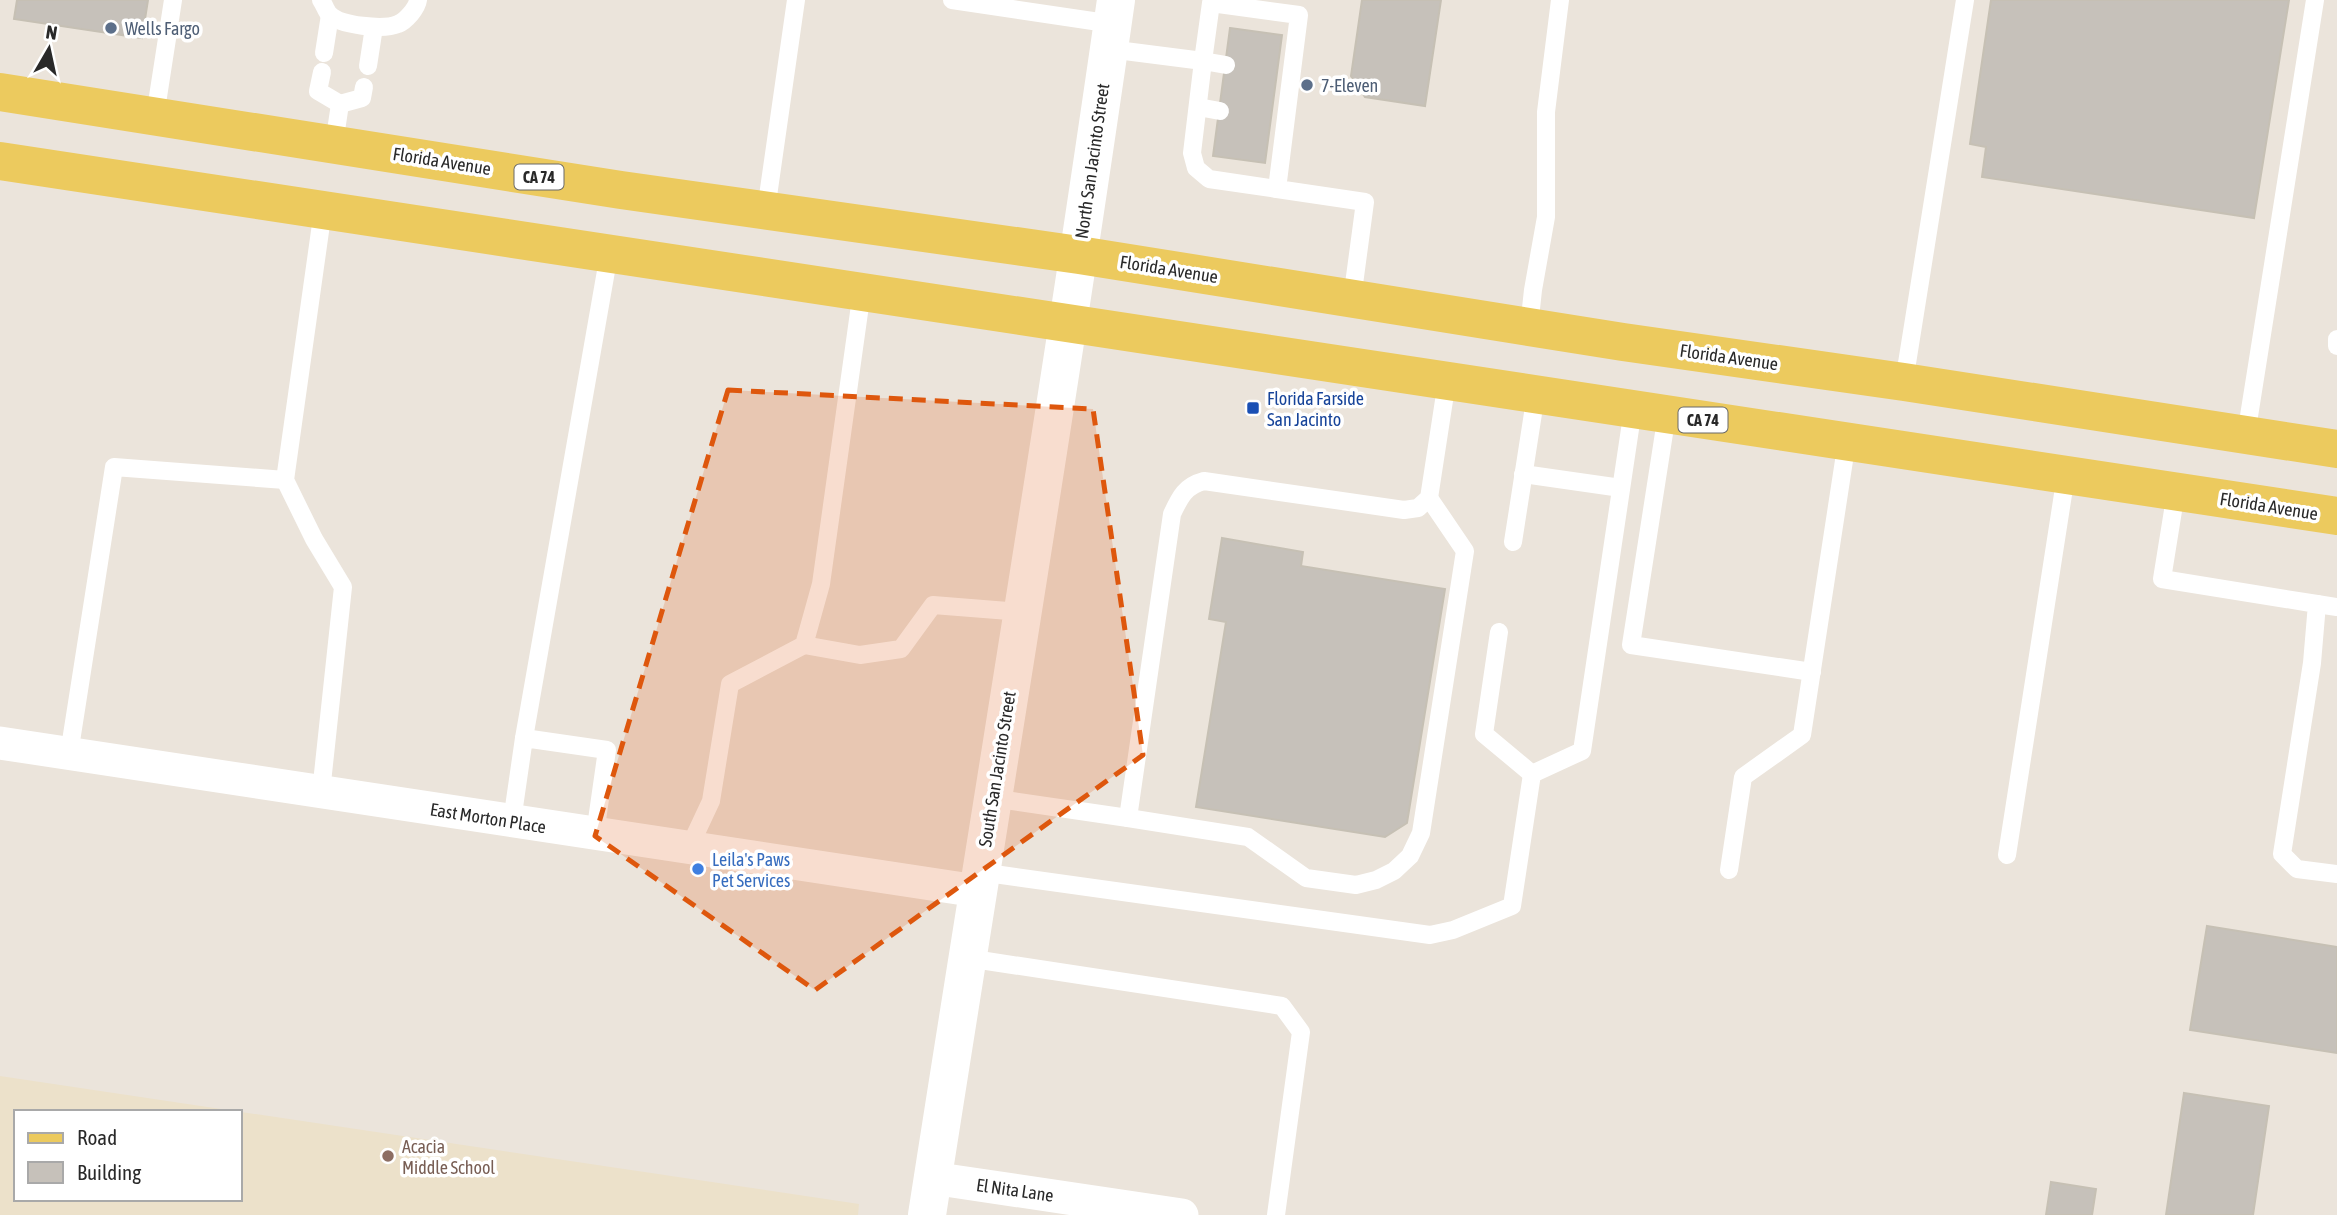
<svg xmlns="http://www.w3.org/2000/svg" width="2337" height="1215" font-family="'Asap Condensed',sans-serif">
	<rect width="100%" height="100%" fill="#ebe4db"/>
	<path fill="#ece1ca" fill-rule="evenodd" d="M 0,1076 L 859,1204 L 858,1215 L 0,1215 ZM 16,1112 L 240,1112 L 240,1199 L 16,1199 Z"/>
	<g fill="#c6c1ba" stroke="#c6c0b4" stroke-width="2">
		<polygon points="17,0 148,0 142,38 14,19"/>
		<polygon points="1362,0 1441,0 1425,106 1365,97 1351,76"/>
		<polygon points="1991,0 2289,0 2254,218 1982,177 1986,147 1970,144"/>
		<polygon points="1230,28 1282,35 1265,163 1213,156"/>
		<polygon points="1222,538 1303,552 1301,566 1445,589 1407,823 1385,837 1196,807 1226,622 1209,619"/>
		<polygon points="2207,926 2337,947 2337,1053 2190,1030"/>
		<polygon points="2184,1093 2269,1106 2253,1215 2166,1215"/>
		<polygon points="2051,1182 2096,1189 2092,1215 2046,1215"/>
	</g>
	<g fill="none" stroke-linecap="round" stroke-linejoin="round">
		<g stroke="#fff" stroke-width="18">
			<path d="M 321,0 C 324,4 326,11 329,14 C 340,26 384,30 398,24 C 406,21 417,8 418,0"/>
			<polyline points="952,0 1113,24"/>
			<polyline points="1109,49 1203,61 1211,3 1299,15 1277,189 1365,202 1352,299"/>
			<polyline points="324,53 330,15"/>
			<polyline points="1226,65 1203,61 1192,153 1196,168 1209,179 1277,189"/>
			<polyline points="368,66 374,27"/>
			<polyline points="322,72 318,91 340,104 362,98 364,87"/>
			<polyline points="1198,107 1220,111"/>
			<polyline points="155,116 173,0"/>
			<polyline points="334,144 340,104"/>
			<polyline points="766,210 796,0"/>
			<polyline points="1529,327 1533,290 1546,217 1546,112 1560,0"/>
			<polyline points="2337,339 2337,346"/>
			<polyline points="1904,382 1965,0"/>
			<polyline points="1667,414 1631,645 1812,672"/>
			<polyline points="2246,435 2315,0"/>
			<polyline points="1523,474 1621,488"/>
			<polyline points="2176,492 2162,579 2317,604 2312,663 2282,854 2297,869 2337,874"/>
			<polyline points="1513,542 1536,394"/>
			<polyline points="2317,604 2337,607"/>
			<polyline points="1499,632 1484,734 1532,774"/>
			<polyline points="804,645 860,655 901,649 933,605 1022,612"/>
			<polyline points="524,738 609,254"/>
			<polyline points="69,754 114,467 285,480"/>
			<polyline points="1532,774 1582,751 1633,409"/>
			<polyline points="321,792 343,587 314,539 285,480 323,210"/>
			<path d="M 992,798 L 1128,818 L 1172,514 C 1180,497 1185,486 1204,481 L 1404,510 L 1418,508 L 1429,498 L 1447,381"/>
			<polyline points="1128,818 1248,837 1306,878 1356,885 1376,880 1394,871 1410,856 1421,833 1465,551 1429,498"/>
			<polyline points="512,821 524,738 607,750 595,834"/>
			<polyline points="689,848 711,801 730,684 804,645 821,584 862,291"/>
			<polyline points="2007,855 2066,475"/>
			<polyline points="1729,870 1743,777 1802,735 1847,441"/>
			<polyline points="980,872 1430,935 1453,930 1512,906 1532,774"/>
			<polyline points="967,958 1282,1006 1301,1032 1276,1215"/>
		</g>
		<g stroke="#fff" stroke-width="33">
			<polyline points="0,743 977,891"/>
			<polyline points="932,1178 1182,1215"/>
		</g>
		<path stroke="#fff" stroke-width="38" d="M 927,1215 C 990,810 1058,406 1116,0"/>
		<g stroke="#ecca5e" stroke-width="38">
			<polyline points="0,92 621,190 1079,255 1623,342 1904,382 2337,449"/>
			<polyline points="0,161 2337,516"/>
		</g>
	</g>
	<path fill="#de570d" fill-opacity="0.2" stroke="#de570d" stroke-width="5" stroke-dasharray="14 9" stroke-linejoin="round" d="M 728,390 L 1093,409 L 1143,755 L 815,990 L 595,836 Z"/>
	<g fill="#5c6f8a" stroke="#fff" stroke-width="2.5">
		<circle cx="111" cy="28" r="7"/>
		<circle cx="1307" cy="85" r="7"/>
	</g>
	<rect fill="#1a4fb4" stroke="#fff" stroke-width="2.5" x="1246" y="401" width="14" height="14" rx="3.5"/>
	<circle fill="#3f7fe0" stroke="#fff" stroke-width="2.5" cx="698" cy="869" r="7"/>
	<circle fill="#8d6e63" stroke="#fff" stroke-width="2.5" cx="388" cy="1156" r="7"/>
	<g text-anchor="middle" dominant-baseline="central" stroke-width="7" stroke-linejoin="round" paint-order="stroke">
		<g fill="#fff" stroke="#696969" stroke-width="2">
			<rect x="514.5" y="164.5" width="49" height="25" rx="5"/>
			<rect x="1678.5" y="407.5" width="49" height="25" rx="5"/>
		</g>
		<g font-size="16" font-weight="bold" fill="#292929">
			<text x="539" y="177">CA 74</text>
			<text x="1703" y="420">CA 74</text>
		</g>
		<g font-size="18" fill="#4e5e75" stroke="#fff" text-anchor="start">
			<text x="125" y="28">Wells Fargo</text>
			<text x="1321" y="85">7-Eleven</text>
		</g>
		<g font-size="18" fill="#292929" stroke="#fff">
			<text transform="translate(442 161) rotate(9)">Florida Avenue</text>
			<text transform="translate(1092 161) rotate(-82)">North San Jacinto Street</text>
			<text transform="translate(1169 269) rotate(9)">Florida Avenue</text>
			<text transform="translate(1729 357) rotate(8)">Florida Avenue</text>
			<text transform="translate(2269 506) rotate(9)">Florida Avenue</text>
			<text transform="translate(997 769) rotate(-81)">South San Jacinto Street</text>
			<text transform="translate(488 818) rotate(9)">East Morton Place</text>
			<text transform="translate(1015 1190) rotate(8)">El Nita Lane</text>
		</g>
		<g font-size="18" fill="#164399" stroke="#fff" text-anchor="start">
			<text x="1267" y="398">Florida Farside<tspan x="1267" dy="21">San Jacinto</tspan></text>
		</g>
		<g font-size="18" fill="#366cbe" stroke="#fff" text-anchor="start">
			<text x="712" y="859">Leila's Paws<tspan x="712" dy="21">Pet Services</tspan></text>
		</g>
		<g font-size="18" fill="#785e54" stroke="#fff" text-anchor="start">
			<text x="402" y="1146">Acacia<tspan x="402" dy="21">Middle School</tspan></text>
		</g>
	</g>
	<rect x="14" y="1110" width="228" height="91" fill="#ffffff" stroke="#a9a9a9" stroke-width="2"/>
	<rect x="28" y="1133" width="35" height="10" fill="#ecca5e" stroke="#a9a9a9" stroke-width="2"/>
	<text x="77" y="1145" font-size="21" fill="#292929">Road</text>
	<rect x="28" y="1162" width="35" height="21" fill="#c6c1ba" stroke="#a9a9a9" stroke-width="2"/>
	<text x="77" y="1180" font-size="21" fill="#292929">Building</text>
	<g transform="translate(49 49) rotate(9)" stroke="#ffffff" stroke-width="5" paint-order="stroke">
	<path d="M0-5L12 26L0 18L-12 26Z" fill="#292929"/>
	<text y="-10" font-size="19" font-weight="bold" text-anchor="middle" fill="#292929">N</text>
	</g>
</svg>
